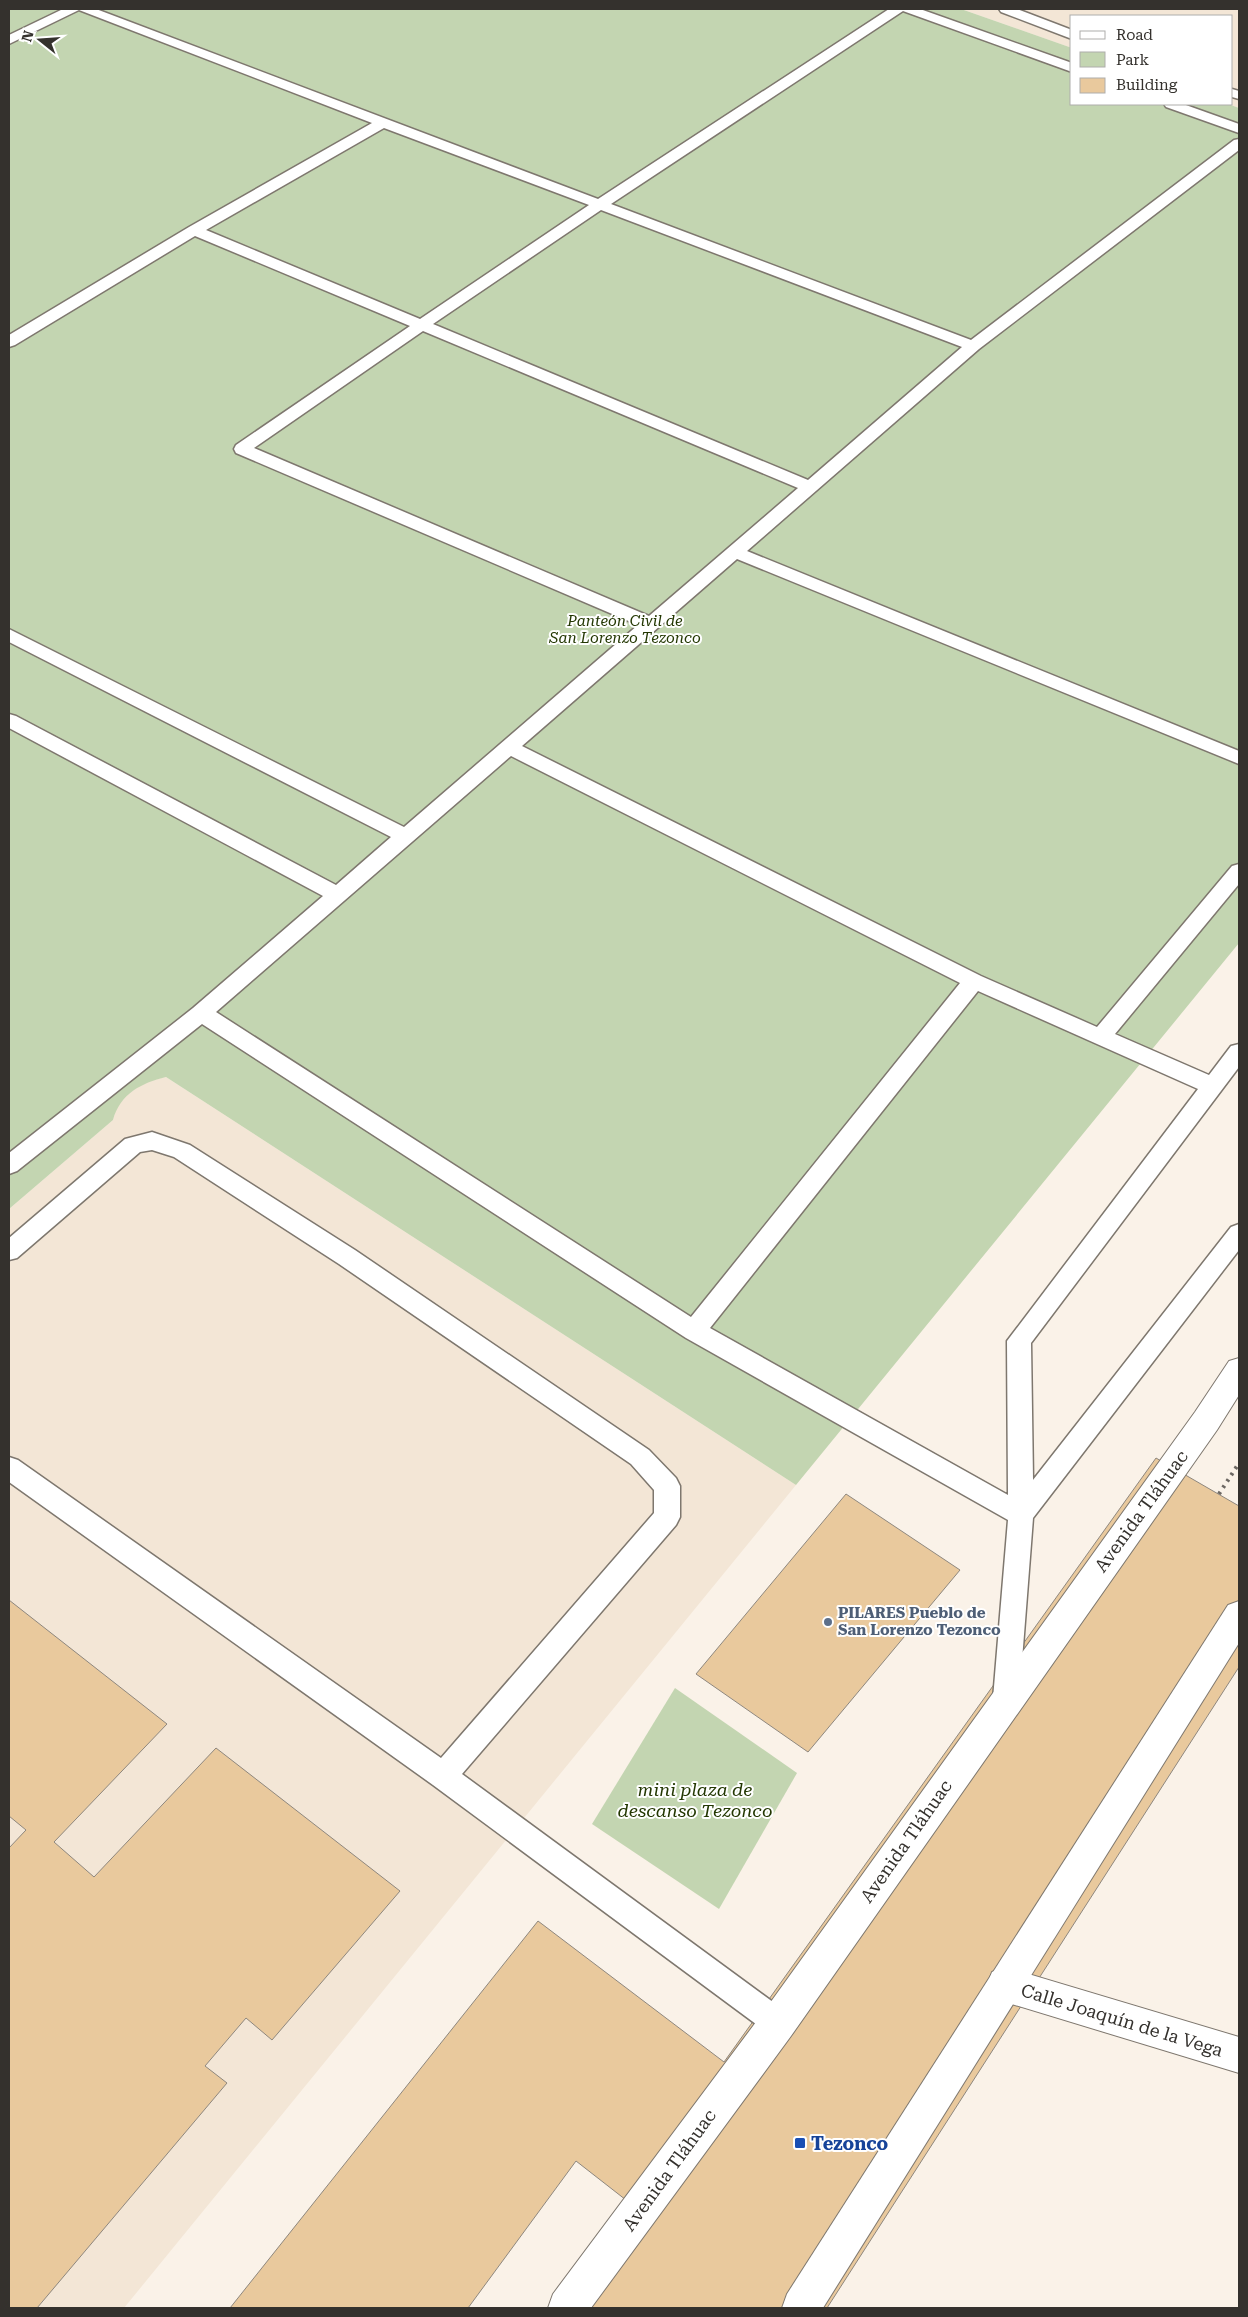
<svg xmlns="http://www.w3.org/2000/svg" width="1248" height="2317" font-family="'Roboto Serif',serif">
	<rect width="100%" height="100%" fill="#faf2e8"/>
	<g fill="#f3e6d6">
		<polygon points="961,9 1239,9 1239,108 1228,104 1232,104 1232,16 1072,16 1072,48"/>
		<polygon points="166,1077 796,1485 124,2308 9,2308 9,1209 113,1120 116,1108 128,1094 145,1082"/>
	</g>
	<g fill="#c3d5b1">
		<path d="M 9,9 L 961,9 L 1072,48 L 1072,104 L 1228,104 L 1239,108 L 1239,943 L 796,1485 L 166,1077 C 141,1083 120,1094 113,1120 L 9,1209 Z"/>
		<polygon points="675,1688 797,1773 719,1909 592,1824"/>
	</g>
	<g fill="#e9c99d" stroke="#8e877e">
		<polygon points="1156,1458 1239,1506 1239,1667 827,2308 549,2308 626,2200 576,2161 468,2308 230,2308 538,1921 724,2062"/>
		<polygon points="846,1494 960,1570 808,1752 696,1674"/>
		<polygon points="9,1600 167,1724 54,1842 94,1877 216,1748 400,1891 272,2040 246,2018 205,2066 227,2083 37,2308 9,2308 9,1848 26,1830 9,1816"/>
	</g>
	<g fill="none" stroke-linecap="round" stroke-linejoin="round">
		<g stroke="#7e776e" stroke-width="3">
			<g id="lane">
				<path d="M 63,9 L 96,9 L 598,199 L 889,9 L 920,9 L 1072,63 L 1072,72 L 903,11 L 611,204 L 971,340 L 1234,140 L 1239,139 L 1239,150 L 979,349 L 747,551 L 1239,751 L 1239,764 L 737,559 L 522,746 L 981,976 L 1097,1027 L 1232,866 L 1239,864 L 1239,884 L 1115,1034 L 1209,1075 L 1231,1046 L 1239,1044 L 1239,1067 L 1031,1343 L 1033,1480 L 1231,1227 L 1239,1224 L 1239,1250 L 1033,1518 L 1019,1699 L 1016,1708 L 1006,1711 L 996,1708 L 993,1699 L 1008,1520 L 686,1338 L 202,1024 L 17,1171 L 9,1174 L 9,1153 L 193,1008 L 323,896 L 9,728 L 9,714 L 16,716 L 336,885 L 391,837 L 9,642 L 9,629 L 404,827 L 638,625 L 236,453 L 234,449 L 236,445 L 410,326 L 195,236 L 15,345 L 9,347 L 9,335 L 189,227 L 372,123 L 79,10 L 9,44 L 9,35 ZM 384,128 L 589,205 L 420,319 L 206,230 ZM 601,210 L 962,347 L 808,480 L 433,324 ZM 423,331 L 798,488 L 649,616 L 254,448 ZM 511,756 L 960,983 L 691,1317 L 216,1012 ZM 978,991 L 1198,1089 L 1007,1341 L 1008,1495 L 710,1328 Z"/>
				<polygon points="999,9 1017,9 1072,30 1072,39 1001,12"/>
				<polygon points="1232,89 1239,91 1239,99 1232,97"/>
				<polygon points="1164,104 1183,104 1239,124 1239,133 1166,107"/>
				<polygon points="152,1132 190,1145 355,1250 649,1450 676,1478 680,1486 680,1517 676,1525 462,1774 788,2013 793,2023 788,2033 778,2038 768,2033 433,1785 9,1482 9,1457 18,1460 441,1758 654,1513 654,1490 631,1464 339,1264 174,1157 152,1150 140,1152 17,1258 9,1260 9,1238 125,1139"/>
			</g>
		</g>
		<g stroke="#7e776e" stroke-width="2">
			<polygon id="street" points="1005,1967 1239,2037 1239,2073 992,1998 987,1985 992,1972"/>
		</g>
		<g stroke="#7e776e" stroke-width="2">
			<g id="secondary">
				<polygon points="1239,1358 1239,1395 1217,1430 791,2036 591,2308 548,2308 553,2294 765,2010 1195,1412 1229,1361"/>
				<polygon points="1239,1601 1239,1643 823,2308 782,2308 787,2294 1228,1605"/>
			</g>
		</g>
		<use href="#lane" fill="#fff" fill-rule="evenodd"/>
		<use href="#street" fill="#fff" fill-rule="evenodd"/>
		<use href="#secondary" fill="#fff" fill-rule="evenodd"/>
		<polyline stroke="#6c6762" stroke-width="4" stroke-dasharray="2.5 5" stroke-linecap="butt" points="1219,1494 1239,1463"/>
	</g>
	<circle fill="#5c6f8a" stroke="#fff" stroke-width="2" cx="828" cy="1622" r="5"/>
	<rect fill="#1a4fb4" stroke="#fff" stroke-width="2" x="794" y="2137" width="12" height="12" rx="2.5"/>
	<g text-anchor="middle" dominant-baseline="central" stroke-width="4" stroke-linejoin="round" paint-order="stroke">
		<g font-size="15" font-style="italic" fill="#233702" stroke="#fff">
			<text x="625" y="621">Panteón Civil de<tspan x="625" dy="17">San Lorenzo Tezonco</tspan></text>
		</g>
		<g font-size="15" font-weight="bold" fill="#4e5e75" stroke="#fff" text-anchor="start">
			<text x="838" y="1613">PILARES Pueblo de<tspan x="838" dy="17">San Lorenzo Tezonco</tspan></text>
		</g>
		<g font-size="18" fill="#34312d" stroke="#fff">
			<text transform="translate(1141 1511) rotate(-54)">Avenida Tláhuac</text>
			<text transform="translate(906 1841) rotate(-55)">Avenida Tláhuac</text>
			<text transform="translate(1122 2020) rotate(17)">Calle Joaquín de la Vega</text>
			<text transform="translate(669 2170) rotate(-54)">Avenida Tláhuac</text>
		</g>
		<g font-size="18" font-style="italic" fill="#233702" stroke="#fff">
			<text x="695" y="1789">mini plaza de<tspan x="695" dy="21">descanso Tezonco</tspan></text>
		</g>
		<g font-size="18" font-weight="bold" fill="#164399" stroke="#fff" text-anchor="start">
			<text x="811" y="2143">Tezonco</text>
		</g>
	</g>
	<rect width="1248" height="2317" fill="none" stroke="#34312d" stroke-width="20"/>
	<rect x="1070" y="15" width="162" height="90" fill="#ffffff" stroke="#aeadab"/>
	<rect x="1080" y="31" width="25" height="8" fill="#ffffff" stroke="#aeadab"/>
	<text x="1116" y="40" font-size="15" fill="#34312d">Road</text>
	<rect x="1080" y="52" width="25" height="15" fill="#c3d5b1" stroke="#aeadab"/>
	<text x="1116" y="65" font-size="15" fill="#34312d">Park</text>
	<rect x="1080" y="78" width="25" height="15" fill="#e9c99d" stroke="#aeadab"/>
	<text x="1116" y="90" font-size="15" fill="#34312d">Building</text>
	<g transform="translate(40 40) rotate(287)" stroke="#ffffff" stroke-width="4" paint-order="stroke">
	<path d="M0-4L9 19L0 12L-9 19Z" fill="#34312d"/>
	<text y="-8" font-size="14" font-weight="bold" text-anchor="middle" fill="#34312d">N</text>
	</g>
</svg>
